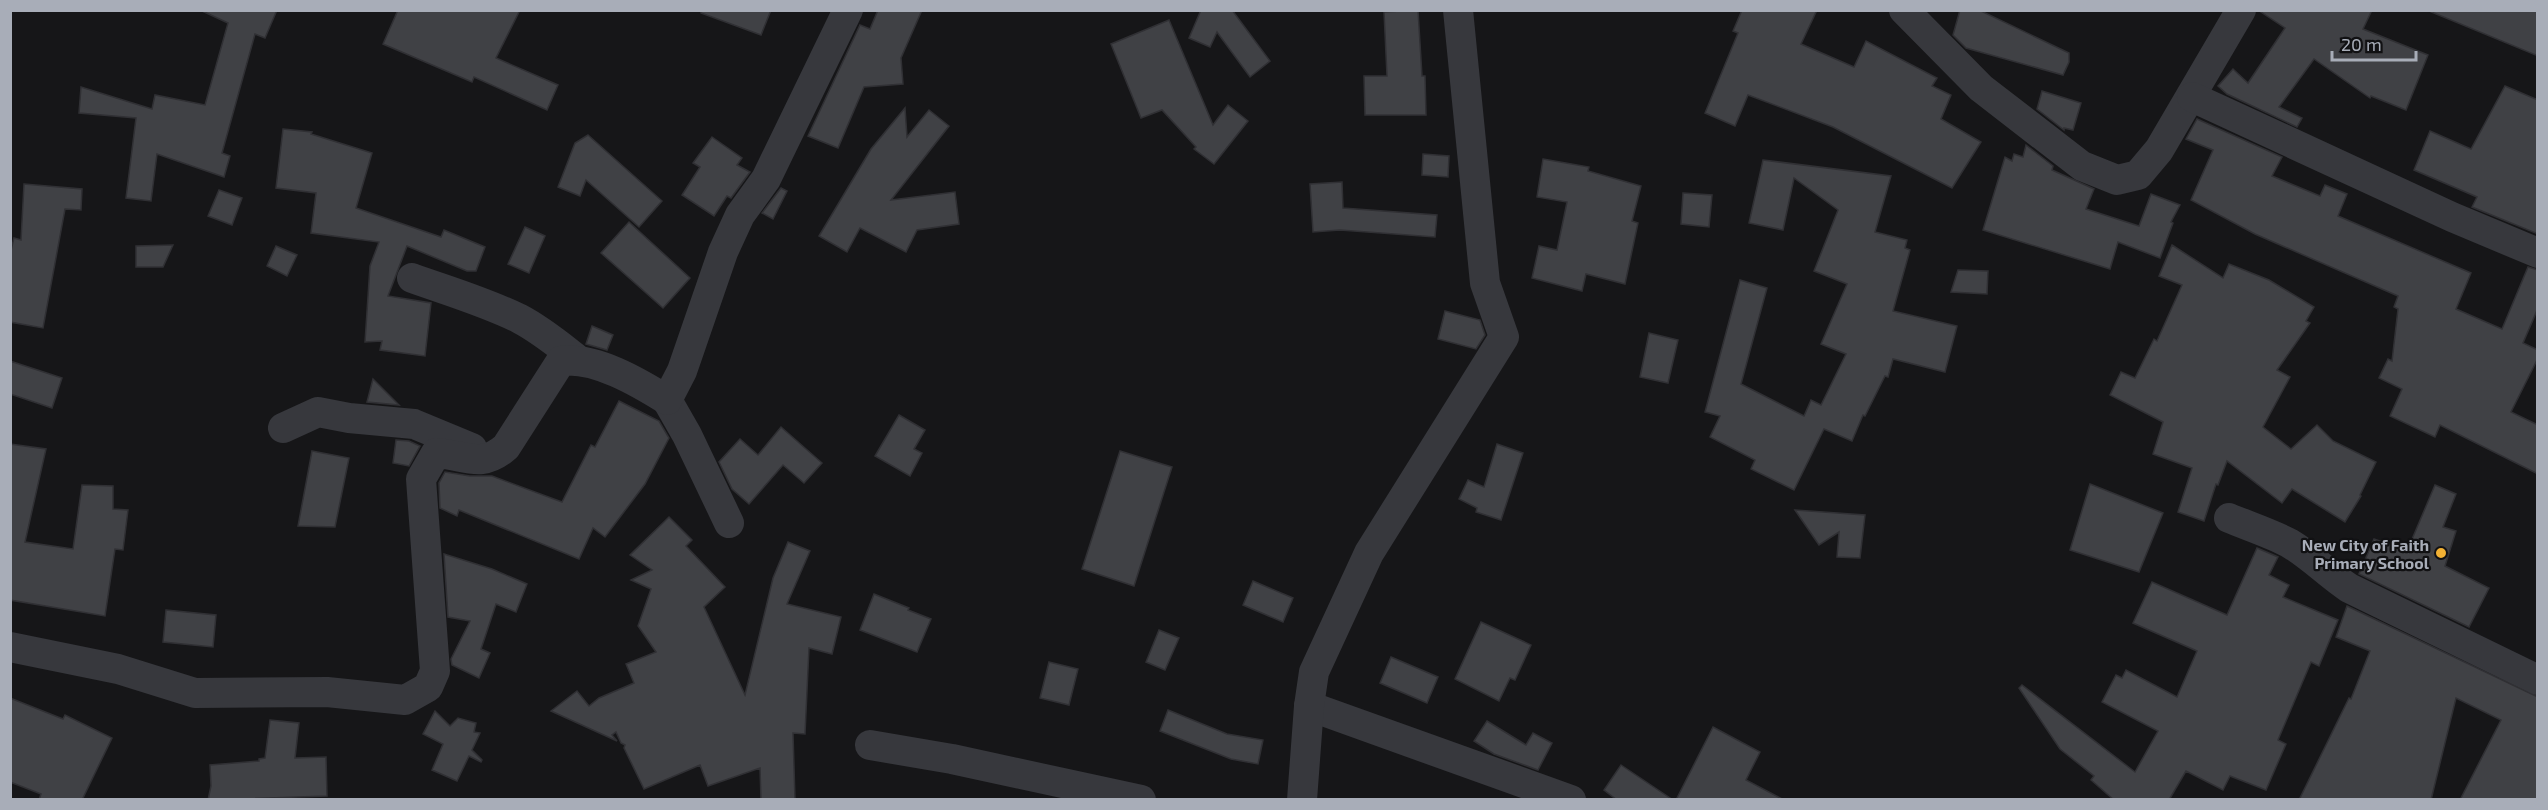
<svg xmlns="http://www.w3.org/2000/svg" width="2548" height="810" font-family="'Exo 2',sans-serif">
	<rect width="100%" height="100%" fill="#161618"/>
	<g fill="#404145" stroke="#303034" stroke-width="1.5">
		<polygon points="200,10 277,10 265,38 255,34 222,153 230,156 224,177 157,154 151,201 126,198 136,118 79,113 81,87 152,109 155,95 205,105 228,23"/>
		<polygon points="398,10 520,10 496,58 558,85 547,110 474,77 472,82 383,44"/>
		<polygon points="701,10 771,10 761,35 701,13"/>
		<polygon points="878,10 922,10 901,58 903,84 864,87 838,148 808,136 860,25 870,29"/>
		<polygon points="1201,10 1232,10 1270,61 1250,77 1217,32 1210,47 1189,38"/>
		<polygon points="1418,10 1422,76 1425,76 1426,115 1365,115 1364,76 1387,76 1384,12"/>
		<polygon points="1742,10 1817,10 1801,44 1854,67 1866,41 1937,78 1932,86 1951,95 1941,119 1981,142 1952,188 1833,127 1748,95 1735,126 1705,113 1738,33 1733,31"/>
		<polygon points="1960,10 1979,10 2069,53 2069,62 2063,75 1966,48 1953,35"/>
		<polygon points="2258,10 2372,10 2363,29 2428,55 2406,110 2371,96 2370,98 2314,59 2279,107 2302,118 2297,127 2227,94 2218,86 2233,69 2248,83 2285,28"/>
		<polygon points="2429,10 2538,10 2538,56 2429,11"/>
		<polygon points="1169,20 1213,125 1228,105 1248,121 1214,164 1194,149 1196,147 1162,110 1141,118 1111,44"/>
		<polygon points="2505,86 2538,100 2538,234 2472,207 2477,197 2414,170 2430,131 2471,149"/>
		<polygon points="2042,91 2081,103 2073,130 2064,128 2064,130 2037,109"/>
		<polygon points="905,108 907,137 929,110 949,126 891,200 955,192 959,224 917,230 906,252 860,228 847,252 819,236 871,149"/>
		<polygon points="2197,119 2282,157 2272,176 2320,196 2325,185 2347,194 2338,216 2471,273 2456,309 2502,329 2528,267 2538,270 2538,308 2523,343 2538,350 2538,358 2511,412 2538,425 2538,474 2440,425 2435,437 2390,416 2402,389 2379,378 2388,359 2392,361 2398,309 2394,307 2398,296 2255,234 2191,200 2213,150 2186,139"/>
		<polygon points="283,129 312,132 311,134 372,153 356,208 441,237 444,230 485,247 476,271 467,271 407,246 388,296 431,303 425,356 380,350 382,341 365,342 370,266 379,242 311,233 316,193 276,188"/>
		<polygon points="588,135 662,201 639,227 586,180 580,196 558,187 575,143"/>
		<polygon points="712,137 742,158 737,165 750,172 731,198 727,196 714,216 682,195 700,167 693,163"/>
		<polygon points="2026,145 2053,166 2052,170 2094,189 2086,209 2139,226 2151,194 2180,205 2171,222 2173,223 2160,258 2118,242 2110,269 1983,230 2005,157 2012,161 2014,154 2023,157"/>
		<polygon points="1423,154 1449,156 1448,177 1422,175"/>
		<polygon points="1543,159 1589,167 1588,171 1641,186 1632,221 1638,223 1625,284 1586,274 1582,291 1532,278 1539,246 1557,250 1567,202 1537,197"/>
		<polygon points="1763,160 1891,176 1875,232 1907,240 1905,248 1910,250 1893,311 1957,326 1945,372 1893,359 1888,377 1885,376 1865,416 1863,415 1852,441 1824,429 1794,490 1751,469 1755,460 1710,437 1720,416 1705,412 1740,280 1767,288 1741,384 1804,416 1811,400 1821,405 1846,354 1821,344 1847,284 1814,271 1838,210 1794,178 1783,230 1749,223"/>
		<polygon points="1342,182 1343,208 1437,215 1435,237 1340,230 1313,232 1310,184"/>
		<polygon points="24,184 82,189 81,210 65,209 43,328 10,322 10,254 14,238 21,240"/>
		<polygon points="781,188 787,191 773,219 762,213"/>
		<polygon points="219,190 242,198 232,225 208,216"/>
		<polygon points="1683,193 1712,195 1709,227 1681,224"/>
		<polygon points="629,222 690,278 663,308 601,253"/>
		<polygon points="525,227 545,236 529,273 508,264"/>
		<polygon points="173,245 163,267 136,267 136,246"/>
		<polygon points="2172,245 2223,278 2229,264 2269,280 2314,307 2306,321 2310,323 2277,370 2290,377 2263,427 2291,449 2317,425 2333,441 2376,462 2360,495 2361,496 2345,522 2292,489 2282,503 2227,461 2218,485 2216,484 2204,521 2178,512 2192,468 2153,454 2163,422 2110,395 2121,372 2135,378 2154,339 2157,341 2182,285 2159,276"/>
		<polygon points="276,246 297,255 287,276 267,266"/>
		<polygon points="1958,270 1988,271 1987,294 1951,292"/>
		<polygon points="1445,311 1480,320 1485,335 1476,349 1438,339"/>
		<polygon points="592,326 613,335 607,350 586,344"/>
		<polygon points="1649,333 1678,340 1668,383 1640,377"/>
		<polygon points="10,361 62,378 52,408 10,394"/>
		<polygon points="373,379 399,405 367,402"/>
		<polygon points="619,401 659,421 669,438 645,484 605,537 593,528 579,559 459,510 457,516 440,508 439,483 445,472 470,476 492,476 562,502 591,445 595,447"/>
		<polygon points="899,415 925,430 914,449 922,453 910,476 875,456"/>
		<polygon points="781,427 822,463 804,483 783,465 749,504 732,489 719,462 740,439 758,455"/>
		<polygon points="396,440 409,441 420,446 409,466 393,463"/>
		<polygon points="10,444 46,449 25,542 73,549 82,485 113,486 113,509 128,510 123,550 115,549 105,616 10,600"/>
		<polygon points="1497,444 1523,453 1501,520 1476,512 1477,508 1459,499 1468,480 1484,487"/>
		<polygon points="312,451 349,458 335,527 298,526"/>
		<polygon points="1120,451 1172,467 1134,586 1082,569"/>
		<polygon points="2090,484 2163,513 2139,572 2070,550"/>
		<polygon points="2435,485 2456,494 2443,527 2456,531 2445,566 2489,588 2469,627 2359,574 2374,539 2407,551"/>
		<polygon points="1795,510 1865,515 1860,558 1837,557 1839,532 1819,545"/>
		<polygon points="669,517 692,540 686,546 725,587 704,607 745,695 773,578 788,542 810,551 787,604 841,617 832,654 809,648 805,734 793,733 795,800 761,800 760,768 708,786 700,765 644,789 624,748 625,745 621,743 616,732 612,735 617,741 551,711 577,691 589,706 599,698 634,683 626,664 656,652 638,626 651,589 631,580 652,570 630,555"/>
		<polygon points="2257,548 2278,557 2269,575 2289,585 2283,597 2338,620 2319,666 2311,662 2278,740 2286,744 2266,790 2230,776 2223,790 2186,771 2169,800 2114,800 2091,780 2094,776 2060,749 2019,688 2022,685 2135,772 2158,731 2102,702 2116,675 2122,678 2126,670 2177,697 2197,651 2133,623 2152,582 2227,615"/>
		<polygon points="444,554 492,569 527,584 516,612 496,604 481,649 490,653 479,678 452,665 451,659 470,621 448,617"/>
		<polygon points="1253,581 1293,598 1283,622 1243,605"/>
		<polygon points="874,594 909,608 908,610 931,619 917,652 860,630"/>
		<polygon points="2347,606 2538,697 2538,800 2460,800 2501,720 2456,698 2431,800 2299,800 2349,698 2351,699 2370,651 2336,637"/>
		<polygon points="166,610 216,615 213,647 163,642"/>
		<polygon points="1481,622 1531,645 1515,680 1510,678 1499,701 1455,679"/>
		<polygon points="1159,630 1179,638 1165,670 1146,662"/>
		<polygon points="1391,657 1438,677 1427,703 1380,683"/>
		<polygon points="1049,662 1078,669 1069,705 1040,698"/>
		<polygon points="10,698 63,719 65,715 112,738 82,800 39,800 41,794 10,782"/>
		<polygon points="1168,710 1227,734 1263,740 1258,764 1231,759 1160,731"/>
		<polygon points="435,711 450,726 458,718 476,723 474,732 480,733 472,750 482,760 481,762 469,756 457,781 432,770 443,744 423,734"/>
		<polygon points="270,720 299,723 295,758 326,757 327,796 208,800 211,786 210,765 259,761 259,759 265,758"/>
		<polygon points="1487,721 1526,745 1533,733 1552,743 1538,770 1494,754 1474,741"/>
		<polygon points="1713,727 1760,752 1746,780 1784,800 1676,800"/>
		<polygon points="1621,765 1673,800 1617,800 1604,790"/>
	</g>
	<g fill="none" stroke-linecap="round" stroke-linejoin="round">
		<g stroke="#37383d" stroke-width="30">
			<polyline points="1904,10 1981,88 2082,166 2117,180 2138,175 2159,150 2241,10"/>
			<polyline points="2192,97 2452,217 2538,253"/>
			<path d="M 412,278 C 448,291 486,302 520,319 C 541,330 559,345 577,359"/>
			<polyline points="667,400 687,435 729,523"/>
			<polyline points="283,428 318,412 349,418 414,424 472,448"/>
			<path d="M 2229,518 C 2248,526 2270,533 2289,543 C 2311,556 2328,574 2349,588 L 2538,680"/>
			<path d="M 10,647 L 118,669 L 195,693 L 327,692 L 405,700 L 428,687 L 435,671 L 421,479 L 436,453 C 466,455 481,469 506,447 L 561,361 C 596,357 638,382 667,400 L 682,371 L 723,252 L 740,215 L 766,179 L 848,10"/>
			<polyline points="1309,706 1571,800"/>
			<polyline points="870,745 952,759 1141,800"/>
			<polyline points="1302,800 1309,706 1314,672 1369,553 1504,337 1485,283 1458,10"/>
		</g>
	</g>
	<circle fill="#f2b134" stroke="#111113" stroke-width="2" cx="2441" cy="553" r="6"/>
	<g text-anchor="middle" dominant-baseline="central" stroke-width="4.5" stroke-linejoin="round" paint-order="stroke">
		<g font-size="16" font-weight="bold" fill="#a8adb8" stroke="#111113" text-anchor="end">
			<text x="2429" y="544">New City of Faith<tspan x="2429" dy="18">Primary School</tspan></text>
		</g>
	</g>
	<rect width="2548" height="810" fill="none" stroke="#a8adb8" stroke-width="24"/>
	<path d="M2332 51v9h84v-9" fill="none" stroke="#a8adb8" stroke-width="3"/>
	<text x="2341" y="51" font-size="18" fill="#a8adb8" stroke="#111113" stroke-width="4.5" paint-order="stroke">20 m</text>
</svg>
